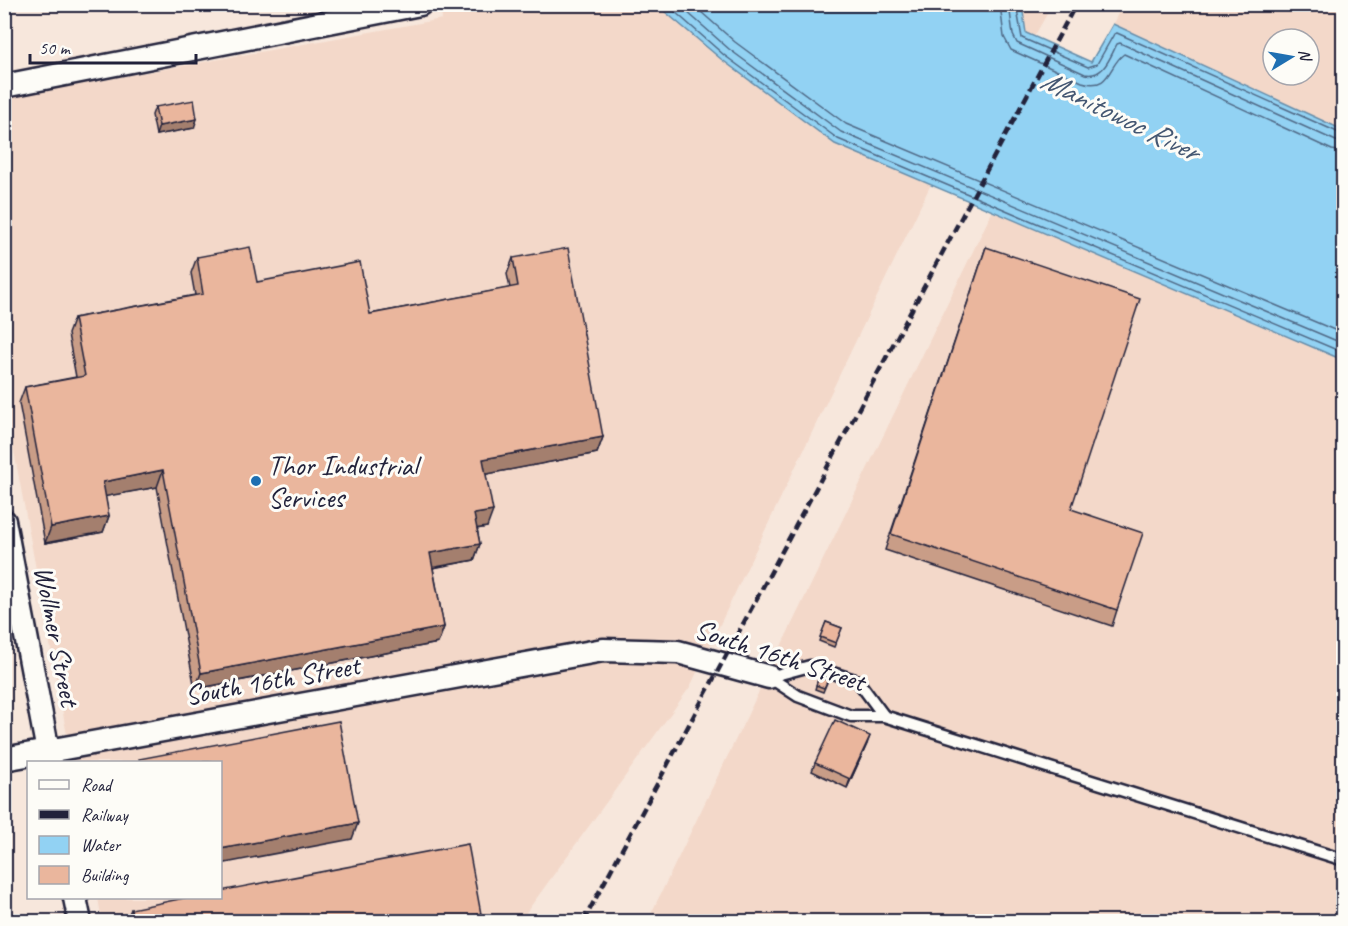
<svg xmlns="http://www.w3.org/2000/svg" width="1348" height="926" font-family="Caveat,sans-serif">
	<rect width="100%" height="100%" fill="#f7e7dc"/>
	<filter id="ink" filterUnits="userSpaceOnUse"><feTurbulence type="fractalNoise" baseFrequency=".0167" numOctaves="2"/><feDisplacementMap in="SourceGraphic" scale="12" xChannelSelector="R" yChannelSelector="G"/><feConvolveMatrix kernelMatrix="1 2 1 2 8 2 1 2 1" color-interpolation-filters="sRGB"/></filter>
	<g filter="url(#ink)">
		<g fill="#f3d8c9" fill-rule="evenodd">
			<polygon points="440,5 657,5 721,59 835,144 931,184 690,687 520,921 102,921 98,898 220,898 220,762 72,762 5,403 4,98 442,19"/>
			<polygon points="1022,5 1052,5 1034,37 1026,33"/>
			<path d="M 1122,5 L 1343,5 L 1343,130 L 1113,24 ZM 1273,39 L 1309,39 L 1309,75 L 1273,75 Z"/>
			<polygon points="993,210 1343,360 1343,921 647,922"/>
		</g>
		<polygon fill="#92d2f3" stroke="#658ca9" stroke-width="1.5" points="657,5 1022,5 1026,33 1091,62 1113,24 1343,130 1343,360 835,144 721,59"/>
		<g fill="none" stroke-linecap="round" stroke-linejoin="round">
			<g stroke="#4f6885" stroke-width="1.5">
				<polyline points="666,4 724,55 838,139 1344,353"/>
				<polyline points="678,4 729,49 841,132 1344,344"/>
				<polyline points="692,4 735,42 846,124 1344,334"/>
				<path d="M 1000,4 L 1004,37 L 1011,50 L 1082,82 C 1111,91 1108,65 1124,54 L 1332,150 L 1344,152"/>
				<path d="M 1009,4 L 1013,35 L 1017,43 L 1085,74 C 1104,78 1110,57 1117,44 L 1120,43 L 1336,141 L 1344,143"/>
				<polyline points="1016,4 1022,38 1088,67 1097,64 1114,34 1117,33 1344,135"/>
			</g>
			<g stroke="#22223b" stroke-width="15">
				<g id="service">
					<polyline points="769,677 798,696 851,716 884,716 1344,860"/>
					<polyline points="769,677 810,666 858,681 884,716"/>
				</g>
			</g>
			<g stroke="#22223b" stroke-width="27">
				<g id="minor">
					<polyline points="4,86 420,4"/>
					<polyline points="4,521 50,762"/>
					<polyline points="4,759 603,650 678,652 769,677"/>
					<polyline points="75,898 80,922"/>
				</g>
			</g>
			<use href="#service" stroke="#fdfcf7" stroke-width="10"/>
			<use href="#minor" stroke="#fdfcf7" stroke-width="22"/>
			<polyline stroke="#22223b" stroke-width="4.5" stroke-dasharray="9 4.5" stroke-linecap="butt" points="583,922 1076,4"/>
		</g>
		<g fill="#c99d87" stroke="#22223b" stroke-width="1.5">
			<polygon points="155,107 194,128 156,135 152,115"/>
			<polygon points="986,247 1071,509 1117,610 1112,626 885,550"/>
			<polygon points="197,257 257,282 370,314 510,288 507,274 513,258 603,437 597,453 486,474 487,527 477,529 480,544 474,560 433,568 444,627 438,643 195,689 157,487 105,496 109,516 103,532 45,543 19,403 25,387 76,377 68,334 74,318 195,295 191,273"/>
			<polygon points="826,622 842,628 834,647 819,641"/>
			<polygon points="819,677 828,680 823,692 815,689"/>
			<polygon points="867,744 847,788 812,771 815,763"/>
			<polygon points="131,909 479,921 126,921"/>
		</g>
		<g fill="#a47f6e" stroke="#22223b" stroke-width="1.5">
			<polygon points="197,119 194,128 156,135 159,126"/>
			<polygon points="603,437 597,453 477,476 483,459"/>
			<polygon points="163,470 157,487 97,498 103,482"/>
			<polygon points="493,511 487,527 468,530 474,514"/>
			<polygon points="109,516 103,532 45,543 51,527"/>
			<polygon points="480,544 474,560 425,569 430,553"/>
			<polygon points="444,627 438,643 195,689 201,673"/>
			<polygon points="870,736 867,744 847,788 850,779"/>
			<polygon points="358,823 352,839 220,864 220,849"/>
			<polygon points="481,914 479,921 443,921"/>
		</g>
		<g fill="#eab69d" stroke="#22223b" stroke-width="1.5">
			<polygon points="194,100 197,119 159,126 155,107"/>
			<polygon points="250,247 257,282 360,262 370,314 518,286 513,258 568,248 603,437 483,459 493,511 474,514 480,544 430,553 444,627 201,673 163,470 103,482 109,516 51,527 25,387 85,376 74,318 203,294 197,257"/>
			<polygon points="986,247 1140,299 1071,509 1143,533 1117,610 891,534"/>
			<polygon points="826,622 842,628 836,643 820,637"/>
			<polygon points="819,677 828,680 824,688 816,685"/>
			<polygon points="835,720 870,736 850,779 815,763"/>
			<polygon points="339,721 358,823 220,849 220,762 140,762 139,759"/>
			<polygon points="468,844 481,914 443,921 133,921 131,909 189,897 220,897 220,891"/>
		</g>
	</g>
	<circle fill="#1f6fb2" stroke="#fdfcf7" stroke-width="2" cx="256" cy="481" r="6"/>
	<g text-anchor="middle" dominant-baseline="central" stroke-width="6" stroke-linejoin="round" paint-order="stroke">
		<g font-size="28" fill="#22223b" stroke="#fdfcf7" text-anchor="start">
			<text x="268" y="465">Thor Industrial<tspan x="268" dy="32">Services</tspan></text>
		</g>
		<g font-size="28" fill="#22223b" stroke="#fdfcf7">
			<text transform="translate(57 636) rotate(79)">Wollmer Street</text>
			<text transform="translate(780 655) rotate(18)">South 16th Street</text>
			<text transform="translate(272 680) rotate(-10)">South 16th Street</text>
		</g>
		<g font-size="30" font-style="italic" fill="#445772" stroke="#fdfcf7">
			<text transform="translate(1120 115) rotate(26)">Manitowoc River</text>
		</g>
	</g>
	<rect width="1348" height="926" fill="none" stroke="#fdfcf7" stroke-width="24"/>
	<rect x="12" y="12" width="1324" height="902" fill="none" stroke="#22223b" stroke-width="2" filter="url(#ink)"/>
	<rect x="27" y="761" width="195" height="138" fill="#fdfcf7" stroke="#a5a5ac" stroke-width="1.5"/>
	<rect x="39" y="780" width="30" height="9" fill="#fdfcf7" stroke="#a5a5ac" stroke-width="1.5"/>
	<text x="81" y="791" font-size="18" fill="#22223b">Road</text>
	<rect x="39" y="810" width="30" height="9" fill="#22223b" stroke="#a5a5ac" stroke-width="1.5"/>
	<text x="81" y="821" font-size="18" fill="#22223b">Railway</text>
	<rect x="39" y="836" width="30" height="18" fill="#92d2f3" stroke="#a5a5ac" stroke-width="1.5"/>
	<text x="81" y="851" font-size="18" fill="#22223b">Water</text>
	<rect x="39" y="866" width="30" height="18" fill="#eab69d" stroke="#a5a5ac" stroke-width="1.5"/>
	<text x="81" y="881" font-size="18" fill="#22223b">Building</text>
	<g transform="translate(1291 57) rotate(79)"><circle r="28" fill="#fdfcf7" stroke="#a5a5ac" stroke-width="1.5"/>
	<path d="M0-4.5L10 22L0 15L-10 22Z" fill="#1f6fb2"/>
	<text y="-9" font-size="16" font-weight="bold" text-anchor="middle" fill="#22223b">N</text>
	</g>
	<path d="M30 54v9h166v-9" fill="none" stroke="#22223b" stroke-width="3"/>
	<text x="39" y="54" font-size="18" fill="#22223b" stroke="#fdfcf7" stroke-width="4.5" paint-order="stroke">50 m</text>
</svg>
